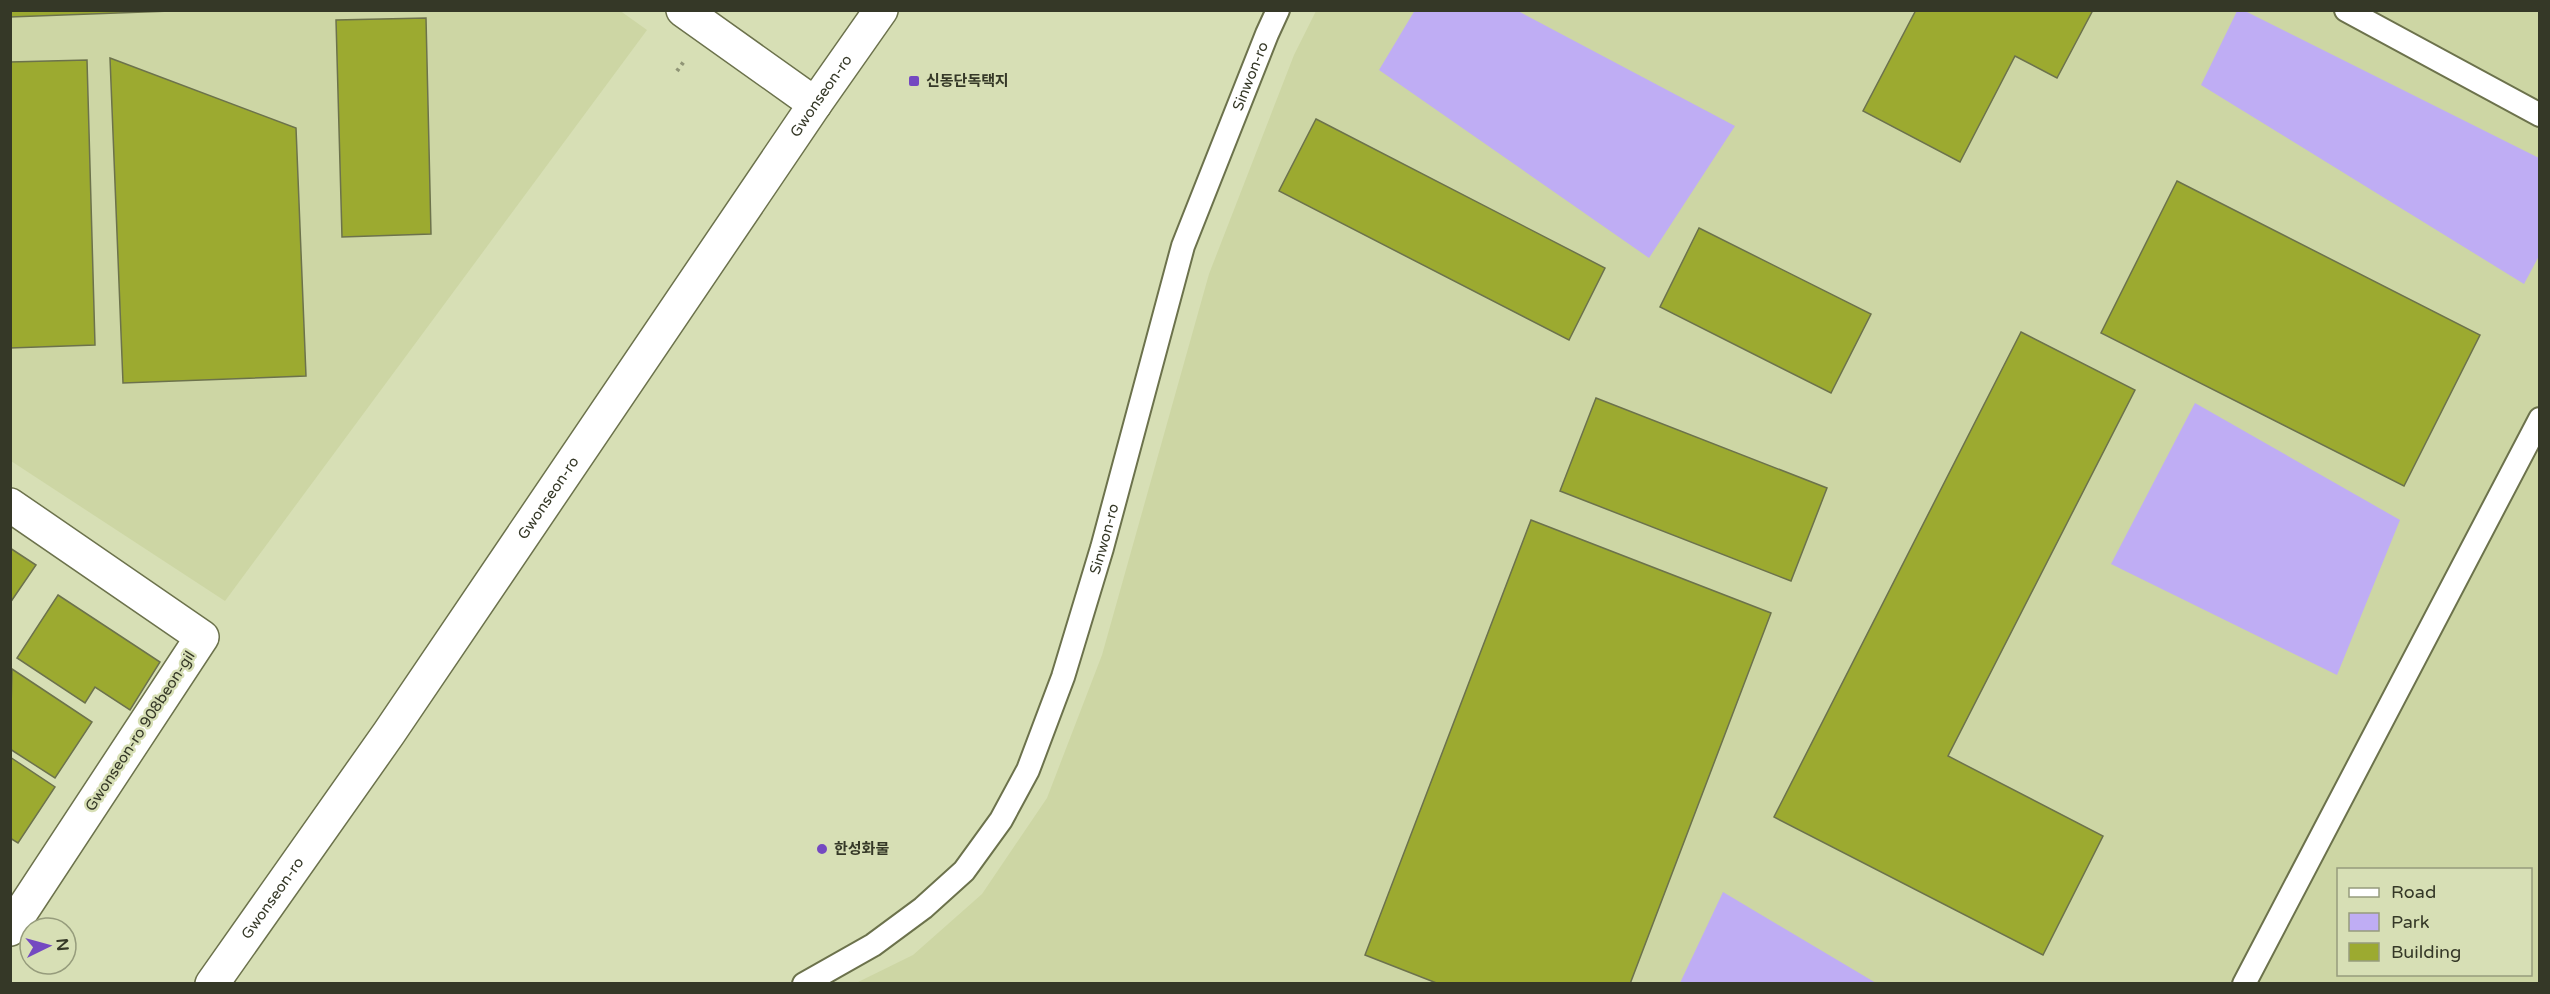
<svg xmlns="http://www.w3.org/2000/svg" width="2550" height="994" font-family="'Varela Round','Noto Sans KR',sans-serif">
	<rect width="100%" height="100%" fill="#d7dfb5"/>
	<g fill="#cdd6a4" fill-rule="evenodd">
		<polygon points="619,10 647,30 225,601 11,461 10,11"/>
		<path d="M 1316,11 L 2539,11 L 2539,983 L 854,984 L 913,955 L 982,894 L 1047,798 L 1102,655 L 1209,274 L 1294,55 ZM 2338,870 L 2530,870 L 2530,974 L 2338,974 Z"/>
	</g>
	<g fill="#bfadf4">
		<polygon points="1415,10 1518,11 1735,126 1649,258 1379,70"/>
		<polygon points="2237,11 2245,11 2539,158 2539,256 2524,284 2201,85"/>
		<polygon points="2195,403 2400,520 2337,675 2111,564"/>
		<polygon points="1723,892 1876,983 1680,983"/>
	</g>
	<g fill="#9caa30" stroke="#6c724c" stroke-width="1.5">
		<polygon points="10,10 198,10 10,17"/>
		<polygon points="1916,10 2093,10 2057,78 2015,56 1960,162 1863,111"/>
		<polygon points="426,18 431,234 342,237 336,20"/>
		<polygon points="110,58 296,128 306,376 123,383"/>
		<polygon points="87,60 95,345 10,348 10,62"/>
		<polygon points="1316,119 1605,268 1569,340 1279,191"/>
		<polygon points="2177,181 2480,335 2404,486 2101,333"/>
		<polygon points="1699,228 1871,314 1831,393 1660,307"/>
		<polygon points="2021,332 2135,390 1948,756 2103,836 2043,955 1774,817"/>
		<polygon points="1596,398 1827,488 1791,581 1560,491"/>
		<polygon points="1531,520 1771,613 1630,984 1439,984 1365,955"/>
		<polygon points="10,548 36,565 10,603"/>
		<polygon points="58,595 160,662 130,710 95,687 85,703 17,658"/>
		<polygon points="12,669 92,722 55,778 10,749"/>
		<polygon points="10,757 55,787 18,843 10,838"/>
	</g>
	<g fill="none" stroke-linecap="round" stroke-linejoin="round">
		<g stroke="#6c724c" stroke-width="26">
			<g id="service">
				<polyline points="2346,10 2540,115"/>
				<path id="s1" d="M 804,984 L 873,945 L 923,908 L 964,871 L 1001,820 L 1028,770 L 1063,677 L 1102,548 L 1183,246 L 1267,34 L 1278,10"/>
				<polyline points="2244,984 2540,419"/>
			</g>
		</g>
		<g stroke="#6c724c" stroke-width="36">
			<g id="minor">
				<polyline points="683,10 815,104"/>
				<polyline points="10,505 202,637 10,929"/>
			</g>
		</g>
		<g stroke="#6c724c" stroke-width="36">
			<g id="tertiary">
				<path id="s2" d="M 212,984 L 389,733 L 815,104 L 881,10"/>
			</g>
		</g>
		<polyline stroke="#909576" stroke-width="4" stroke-dasharray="3 4.5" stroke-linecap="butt" points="677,71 685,60"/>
		<use href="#service" stroke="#fff" stroke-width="22"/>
		<use href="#minor" stroke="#fff" stroke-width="33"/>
		<use href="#tertiary" stroke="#fff" stroke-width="33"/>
	</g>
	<g fill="#7449c1" stroke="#d7dfb5" stroke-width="2">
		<rect x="908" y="75" width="12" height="12" rx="3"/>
		<circle cx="822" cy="849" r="6"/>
	</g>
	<g text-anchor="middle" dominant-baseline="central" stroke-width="5" stroke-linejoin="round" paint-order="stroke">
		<g font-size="15" fill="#353827" stroke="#d7dfb5">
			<text stroke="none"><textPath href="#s1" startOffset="1046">Sinwon-ro</textPath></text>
			<text stroke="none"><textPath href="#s2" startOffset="1077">Gwonseon-ro</textPath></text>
			<text stroke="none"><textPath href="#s2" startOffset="591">Gwonseon-ro</textPath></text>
			<text stroke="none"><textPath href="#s1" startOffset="560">Sinwon-ro</textPath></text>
			<text transform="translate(140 731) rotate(-57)">Gwonseon-ro 908beon-gil</text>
			<text stroke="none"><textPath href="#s2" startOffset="105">Gwonseon-ro</textPath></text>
		</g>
		<g font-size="15" font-weight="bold" fill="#353827" stroke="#d7dfb5" text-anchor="start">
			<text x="926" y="81">신동단독택지</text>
			<text x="834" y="849">한성화물</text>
		</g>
	</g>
	<rect width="2550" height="994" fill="none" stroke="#353827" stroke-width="24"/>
	<rect x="2337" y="868" width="195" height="108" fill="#d7dfb5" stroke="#969c7c" stroke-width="1.5"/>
	<rect x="2349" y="888" width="30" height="9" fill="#ffffff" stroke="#969c7c" stroke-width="1.5"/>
	<text x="2391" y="898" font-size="18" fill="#353827">Road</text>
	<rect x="2349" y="913" width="30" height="18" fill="#bfadf4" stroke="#969c7c" stroke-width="1.5"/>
	<text x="2391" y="928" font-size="18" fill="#353827">Park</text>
	<rect x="2349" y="943" width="30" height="18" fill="#9caa30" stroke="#969c7c" stroke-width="1.5"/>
	<text x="2391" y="958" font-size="18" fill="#353827">Building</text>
	<g transform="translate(48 946) rotate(85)"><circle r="28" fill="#d7dfb5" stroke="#969c7c" stroke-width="1.5"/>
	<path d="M0-4.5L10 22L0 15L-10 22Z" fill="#7449c1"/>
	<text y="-9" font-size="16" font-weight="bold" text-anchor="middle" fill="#353827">N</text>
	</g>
</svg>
